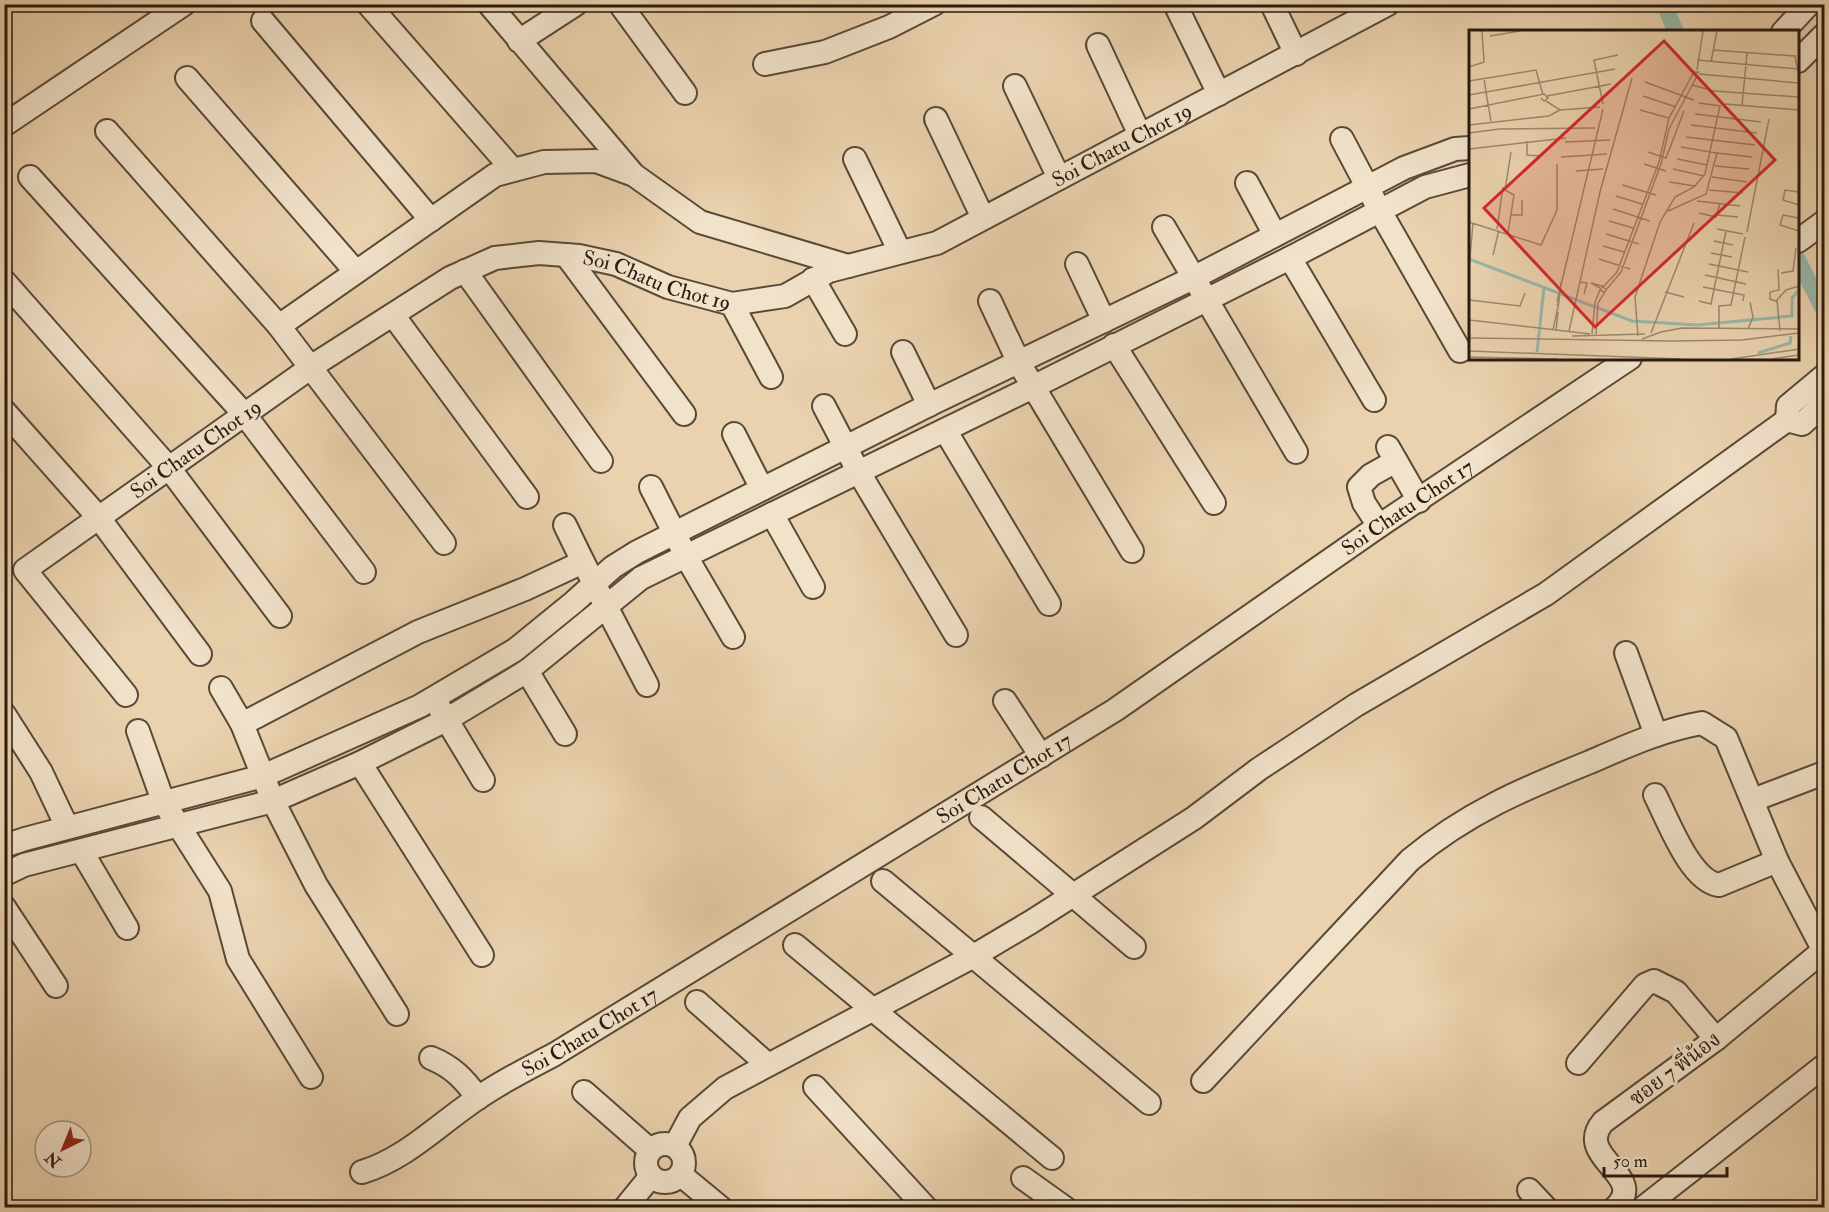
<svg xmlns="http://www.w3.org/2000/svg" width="1829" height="1212" font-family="'IM FELL Double Pica','Noto Serif Thai',serif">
	<rect width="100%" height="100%" fill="#ead2ae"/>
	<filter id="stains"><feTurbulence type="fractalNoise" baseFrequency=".00333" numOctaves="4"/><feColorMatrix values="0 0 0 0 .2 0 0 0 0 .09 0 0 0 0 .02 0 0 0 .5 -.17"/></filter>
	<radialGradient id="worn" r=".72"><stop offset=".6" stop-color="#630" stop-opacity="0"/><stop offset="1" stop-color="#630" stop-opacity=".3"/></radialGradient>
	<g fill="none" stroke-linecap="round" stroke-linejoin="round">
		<g stroke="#98b8ab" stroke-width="16">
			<polyline points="1664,4 1676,32"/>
			<polyline points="1798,260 1824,311"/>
		</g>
		<g stroke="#594938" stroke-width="26">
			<g id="minor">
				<polyline points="368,4 513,170"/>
				<polyline points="489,4 633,174"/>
				<polyline points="620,4 685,93"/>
				<polyline points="1272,4 1296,54"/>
				<polyline points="1176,6 1219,94"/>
				<polyline points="263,21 431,220"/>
				<polyline points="1783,32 1809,4"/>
				<polyline points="519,41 576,4"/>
				<polyline points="1098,45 1140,135"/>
				<polyline points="1798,61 1824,35"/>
				<polyline points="765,64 825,52 889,27 934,4"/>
				<polyline points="187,78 356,272"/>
				<polyline points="1015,86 1059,178"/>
				<polyline points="936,119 983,218"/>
				<polyline points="4,125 184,4"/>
				<polyline points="107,131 279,326"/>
				<polyline points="1342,139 1380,211 1460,351"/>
				<polyline points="855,159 900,252"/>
				<polyline points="30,177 245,415 364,572"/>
				<polyline points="1247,183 1275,235"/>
				<polyline points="1164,227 1296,452"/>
				<polyline points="1798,241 1824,222"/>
				<polyline points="566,255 684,414"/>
				<polyline points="1290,258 1374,400"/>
				<polyline points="1077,264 1104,321"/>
				<polyline points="465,271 601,461"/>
				<polyline points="813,279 845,334"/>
				<polyline points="4,281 169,468 280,616"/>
				<polyline points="990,301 1019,363 1132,551"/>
				<polyline points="732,304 771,377"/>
				<polyline points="393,315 527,497"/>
				<polyline points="1114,345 1214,503"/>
				<polyline points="903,352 929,405"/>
				<polyline points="824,406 858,471 956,635"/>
				<polyline points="4,411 99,518 200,654"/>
				<polyline points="1787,420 1788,406 1824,376"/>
				<polyline points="945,430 1049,604"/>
				<polyline points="734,434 762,489"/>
				<polyline points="1388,447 1419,501"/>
				<polyline points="651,487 687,558 733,637"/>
				<polyline points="772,514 813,587"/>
				<polyline points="565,525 583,562"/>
				<polyline points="1379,526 1364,503 1359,487 1371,475 1396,461"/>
				<polyline points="444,543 279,326 495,175 544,162 596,161 634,175 700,222 848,266"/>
				<polyline points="1626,653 1656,735"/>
				<polyline points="527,671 565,734"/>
				<polyline points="221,688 242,724 273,801 316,885 397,1014"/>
				<path id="s1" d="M 126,695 L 25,570 L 320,361 L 450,278 L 495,258 L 539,253 L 579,256 L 616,264 L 668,287 L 732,304 L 785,296 L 829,271 L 937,243 L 1388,4"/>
				<polyline points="1005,701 1041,756"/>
				<polyline points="439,707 483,780"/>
				<polyline points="4,714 41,772 67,827"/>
				<polyline points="242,724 418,632 525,589 583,562 647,685"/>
				<polyline points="138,731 163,801 220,891 238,959 311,1077"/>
				<polyline points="360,763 482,955"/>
				<path d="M 1655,795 C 1668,820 1690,881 1719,885 L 1777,861"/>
				<polyline points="1753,800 1824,773"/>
				<polyline points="981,817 1134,947"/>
				<polyline points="4,846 25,839 263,776 420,706 515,650 574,602 613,567 637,552 933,403 1193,278 1404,168 1455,149 1470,148"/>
				<polyline points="82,852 127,928"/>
				<polyline points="5,874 24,865 273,801 360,763 446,720 527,671 641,578 1033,387 1290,258 1425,187 1470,175"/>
				<polyline points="883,881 1149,1103"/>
				<polyline points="4,907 56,986"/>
				<polyline points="795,945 1052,1158"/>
				<polyline points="697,1002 767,1064"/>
				<path d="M 431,1058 C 453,1067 464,1079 478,1098"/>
				<polyline points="1578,1063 1645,985 1654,981 1676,992 1716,1039"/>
				<path d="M 1203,1081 L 1410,860 C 1466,813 1523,789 1590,762 C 1627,746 1662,730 1702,723 L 1726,738 L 1777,861 L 1824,951"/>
				<polyline points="815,1087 926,1208"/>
				<polyline points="584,1092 650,1150"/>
				<circle cx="665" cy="1163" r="19"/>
				<polyline points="675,1146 690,1118 725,1088 972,957 1031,922 1194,818 1259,769 1356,705 1546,594 1787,420 1802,424 1824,404"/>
				<path id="s2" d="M 362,1172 C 406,1159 440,1123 478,1098 C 502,1081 529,1068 555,1054 L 1115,710 L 1379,526 L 1630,358"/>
				<polyline points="681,1175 721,1208"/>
				<polyline points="1023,1178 1065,1208"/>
				<polyline points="1529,1190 1546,1208"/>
				<polyline points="625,1208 651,1176"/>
				<path d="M 1615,1208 C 1650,1175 1573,1158 1603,1122 L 1716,1039 L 1824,950"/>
				<polyline points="1643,1208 1824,1066"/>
			</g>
		</g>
		<use href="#minor" stroke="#f1e2ca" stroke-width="22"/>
	</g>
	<g text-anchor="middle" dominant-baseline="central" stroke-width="6" stroke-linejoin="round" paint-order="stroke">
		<g font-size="21" fill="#291b10" stroke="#f1e2ca">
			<text stroke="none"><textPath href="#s1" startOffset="1396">Soi Chatu Chot 19</textPath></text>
			<text stroke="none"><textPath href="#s1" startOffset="892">Soi Chatu Chot 19</textPath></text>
			<text stroke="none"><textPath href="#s1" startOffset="370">Soi Chatu Chot 19</textPath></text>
			<text stroke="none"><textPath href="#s2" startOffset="1240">Soi Chatu Chot 17</textPath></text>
			<text stroke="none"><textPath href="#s2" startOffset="754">Soi Chatu Chot 17</textPath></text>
			<text stroke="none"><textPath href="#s2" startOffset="268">Soi Chatu Chot 17</textPath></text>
			<text transform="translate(1675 1069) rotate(-37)">ซอย 7 พี่น้อง</text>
		</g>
	</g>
	<g transform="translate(1469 30)">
		<rect width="330" height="330" fill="#ead2ae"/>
		<path fill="none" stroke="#98b8ab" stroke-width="3" d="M 0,229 L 163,291 L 228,295 L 323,286 L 323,268 L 330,260M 68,322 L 75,258M 289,323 L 321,313 L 322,306"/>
		<path fill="none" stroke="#9d896f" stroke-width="1.5" d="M 21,6 L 51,1M 244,20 L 326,26 L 330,47M 228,30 L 329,39M 242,32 L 248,1M 0,37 L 15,32 L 13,1M 228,40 L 234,1M 230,44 L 329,53M 0,51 L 67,40 L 74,65M 176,52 L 225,70M 223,55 L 245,61 L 330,67M 0,65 L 17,62 L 15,48M 78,66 L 142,54M 174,66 L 207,77M 77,71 L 91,80 L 131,77M 134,74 L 125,30 L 149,25M 256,74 L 330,80M 273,76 L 278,23M 0,79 L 75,64 L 79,68 L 75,71 L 72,68M 171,80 L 200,88M 226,84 L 292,92M 22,91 L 17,62 L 146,39M 0,95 L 80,86 L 91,80M 222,95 L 288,103M 0,103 L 30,99 L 126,98M 217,107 L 286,115M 58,111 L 58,125 L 71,126M 96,112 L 141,110M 0,119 L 97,108M 179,122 L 197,128 L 215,81M 248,123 L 283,127M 92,127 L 138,124M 208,129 L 238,135M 175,134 L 197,141M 246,136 L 280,139M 204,139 L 235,146M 107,141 L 134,139M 243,147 L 278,152M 200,152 L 226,156M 153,155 L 187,165M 240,160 L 274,163M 330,162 L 316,160 L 314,170 L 330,175M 147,166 L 173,174M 228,171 L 271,176M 144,179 L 181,191M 199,181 L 237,164 L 248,123 L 212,117M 230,183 L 247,187 L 251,173M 42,185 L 53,185 L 53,170M 248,185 L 269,187M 330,188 L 314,185 L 311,195 L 330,201M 140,191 L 164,198M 0,192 L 72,215 L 88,180 L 88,134M 28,199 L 34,157M 248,199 L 274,204M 278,202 L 300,89M 39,203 L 45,165 L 36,160 L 42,122M 137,204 L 170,214M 245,211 L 264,215M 134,216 L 155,222M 242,223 L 263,227M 24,225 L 30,200M 130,229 L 161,239M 240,234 L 279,242M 0,239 L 4,193M 309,239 L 310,260 L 301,262 L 301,269 L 309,272M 312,243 L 324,241 L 327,218M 236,245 L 277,254M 111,252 L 118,253 L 115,264M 135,256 L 148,242 L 190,132 L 200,88 L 225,42 L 230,42 L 225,44M 234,257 L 275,265 L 274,271M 131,258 L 122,253 L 133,256M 137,260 L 152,242 L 192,134 L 200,99 L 228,46M 196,262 L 215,267M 0,270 L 51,276 L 56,263M 230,271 L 242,274 L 257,201M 88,272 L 134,79M 90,272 L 92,252M 0,290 L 121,304M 250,299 L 250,276 L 262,275 L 276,207M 279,299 L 284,287 L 281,272M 84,300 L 90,272 L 88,275M 87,301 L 89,282M 100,301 L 131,162 L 163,48M 311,301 L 308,270 L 317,260 L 330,256M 192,302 L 213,298 L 330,299M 182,303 L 225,193M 123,304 L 126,272 L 131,260M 127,304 L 129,273 L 137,260 L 134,256 L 131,260 L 135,262M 103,306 L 176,304M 169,306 L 166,267 L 191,192 L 206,167 L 225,157 L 236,144 L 251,76 L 230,73M 0,308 L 203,311 L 273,310 L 330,303M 173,309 L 192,302M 0,321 L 212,329M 0,327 L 89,329M 263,329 L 330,319M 303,329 L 330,325"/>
		<path fill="#d62828" fill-opacity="0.15" stroke="#d62828" stroke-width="3" d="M 195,11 L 306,130 L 126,297 L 15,178 Z"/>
		<rect width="330" height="330" fill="none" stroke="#291b10" stroke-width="3"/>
	</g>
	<rect width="1829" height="1212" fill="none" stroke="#ead2ae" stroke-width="24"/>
	<rect x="6" y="6" width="1817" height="1200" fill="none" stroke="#291b10" stroke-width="3"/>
	<rect x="12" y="12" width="1805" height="1188" fill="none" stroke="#291b10" stroke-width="1.5"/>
	<g transform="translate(63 1149) rotate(223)"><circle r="28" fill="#f1e2ca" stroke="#a19280" stroke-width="1.5"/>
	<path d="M0-4.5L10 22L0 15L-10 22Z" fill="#8f2418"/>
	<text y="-9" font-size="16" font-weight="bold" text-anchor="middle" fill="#291b10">N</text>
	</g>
	<path d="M1604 1167v9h123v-9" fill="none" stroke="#291b10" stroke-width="3"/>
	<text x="1613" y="1167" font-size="18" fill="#291b10" stroke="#f1e2ca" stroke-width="4.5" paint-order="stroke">50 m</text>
	<rect width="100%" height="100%" filter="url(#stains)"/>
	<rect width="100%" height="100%" fill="url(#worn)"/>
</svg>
